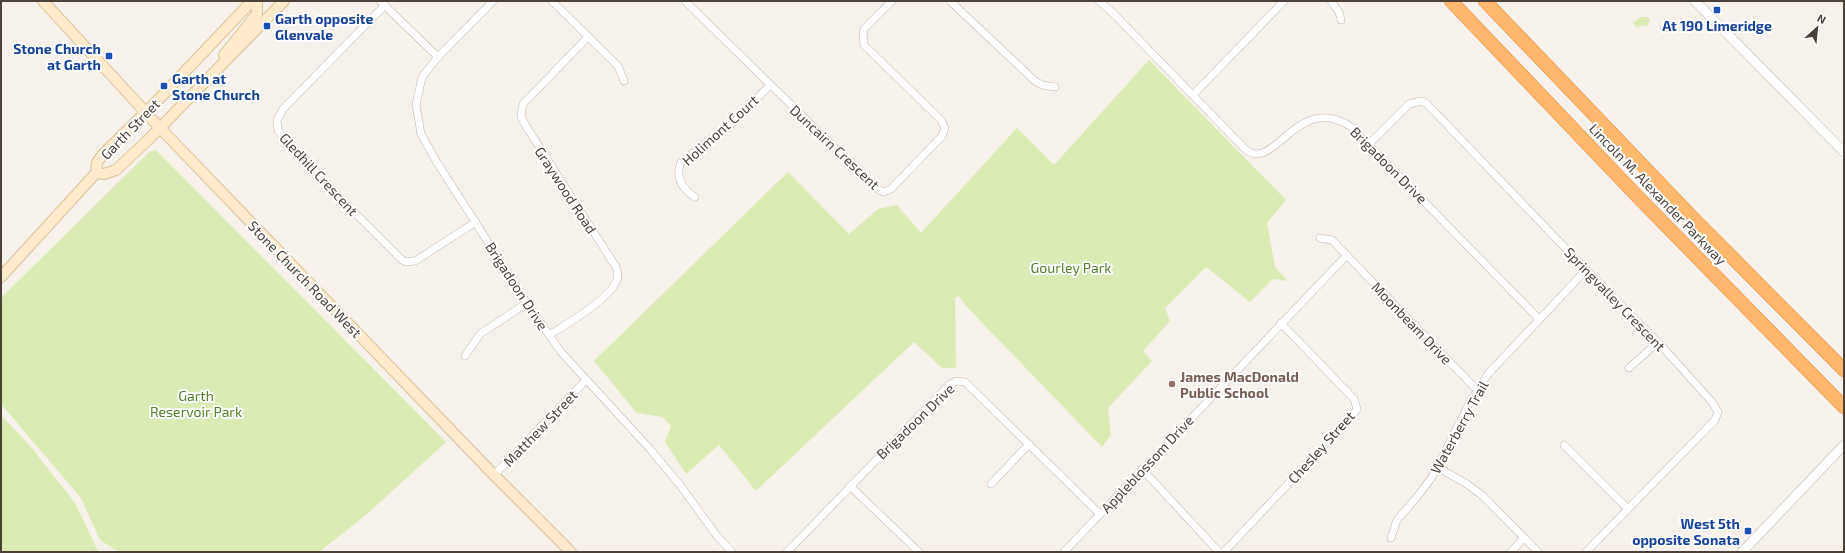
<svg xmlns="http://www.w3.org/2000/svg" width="1845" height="553" font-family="'Exo 2',sans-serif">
	<rect width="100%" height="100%" fill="#f6f1eb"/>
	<g fill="#daebb3">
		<polygon points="1640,17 1647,17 1650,20 1647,26 1642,25 1637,28 1633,23"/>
		<polygon points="1149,60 1286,200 1267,223 1275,267 1288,281 1273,279 1250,302 1206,267 1165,308 1170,321 1143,351 1152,361 1108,408 1111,435 1102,447 965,305 959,296 955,298 956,368 942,368 914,342 756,491 719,445 686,474 665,442 671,426 662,417 637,413 594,361 788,172 849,234 878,209 897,205 921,233 1017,128 1054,165"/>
		<polygon points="156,150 446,442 366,515 319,552 119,552 100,540 81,498 1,404 1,298 149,152"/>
		<polygon points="1,415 31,447 75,503 98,551 100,552 1,552"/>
	</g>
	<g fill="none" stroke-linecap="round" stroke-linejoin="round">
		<g stroke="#c2b7ad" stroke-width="8">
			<g id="minor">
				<polyline points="380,1 438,57"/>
				<polyline points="493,1 438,57 422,77 416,105 421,134 436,161 527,303 561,352 650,449 680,485 717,536 732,552"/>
				<polyline points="552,1 618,66 624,81"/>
				<polyline points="685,1 876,188 883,192 891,189 942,136 945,128 941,120 864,45 863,35 864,29 892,1"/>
				<polyline points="950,1 1035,81 1042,85 1055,87"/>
				<path d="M 1099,1 L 1113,13 L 1245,149 C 1275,174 1296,92 1350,126 L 1539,319"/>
				<polyline points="1331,1 1339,12 1341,20"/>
				<polyline points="385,5 283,109 277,120 278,131 342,200 401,259 406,262 415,261 476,222"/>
				<polyline points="1193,95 1284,1"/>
				<polyline points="1369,144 1409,104 1421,101 1427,104 1596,280 1658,342 1712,402 1718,412 1715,420 1586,552"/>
				<path d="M 695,197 C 681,188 675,177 681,162 L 733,123 L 770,85"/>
				<polyline points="1320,238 1332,240 1477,390"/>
				<path d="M 549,335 C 566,325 608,300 616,282 C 619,277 618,272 616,267 L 524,123 L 521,116 L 523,104 L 588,37"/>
				<polyline points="465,356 480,334 527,303"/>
				<polyline points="1629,368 1658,342"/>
				<polyline points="1564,445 1628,509"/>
				<polyline points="1437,467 1467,484 1483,496 1538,552"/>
				<polyline points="1142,469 1219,552"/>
				<polyline points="494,475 586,380"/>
				<polyline points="991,484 1029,444"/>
				<polyline points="850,486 919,552"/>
				<polyline points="1391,538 1397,520 1417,497 1432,477 1471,400 1488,374 1586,270"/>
				<polyline points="787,552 949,385 956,381 965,382 1100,514"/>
				<polyline points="1064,552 1347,255"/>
				<polyline points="1224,552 1354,414 1357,409 1354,399 1281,323"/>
				<polyline points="1511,552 1524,538"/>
			</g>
		</g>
		<g stroke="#c2b7ad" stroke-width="10">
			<g id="tertiary">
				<polyline points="1695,1 1844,152"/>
				<polyline points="1742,552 1844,445"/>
			</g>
		</g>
		<g stroke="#dac09c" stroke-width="12">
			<g id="secondary">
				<polyline points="43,1 160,128 494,475 571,552"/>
				<polyline points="224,55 257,14 257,1"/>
				<polyline points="96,173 104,174 116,170 149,139 284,1"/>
				<polyline points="1,277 96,173 97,163 102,155 158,100 252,1"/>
			</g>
		</g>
		<g stroke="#e48a37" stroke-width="14">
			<g id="motorway">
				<polyline points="1451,1 1638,197 1844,407"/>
				<polyline points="1485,1 1693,218 1844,370"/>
			</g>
		</g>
		<use href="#minor" stroke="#fff" stroke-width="7"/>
		<use href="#tertiary" stroke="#fff" stroke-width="9"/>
		<use href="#secondary" stroke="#ffebcc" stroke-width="10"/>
		<use href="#motorway" stroke="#ffb86d" stroke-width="13"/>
	</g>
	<g fill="#1a4fb4" stroke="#fff" stroke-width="1.5">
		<rect x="1713" y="6" width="8" height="8" rx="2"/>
		<rect x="263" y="22" width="8" height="8" rx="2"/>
		<rect x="105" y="52" width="8" height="8" rx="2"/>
		<rect x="160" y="82" width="8" height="8" rx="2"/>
		<rect x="1744" y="527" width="8" height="8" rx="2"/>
	</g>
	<circle fill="#8d6e63" stroke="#fff" stroke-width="1.5" cx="1172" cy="384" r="4"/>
	<g text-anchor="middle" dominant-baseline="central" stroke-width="4" stroke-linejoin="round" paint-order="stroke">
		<g font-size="14" font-weight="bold" fill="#164399" stroke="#fff" text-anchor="start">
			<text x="275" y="18">Garth opposite<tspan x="275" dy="16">Glenvale</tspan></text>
			<text x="1717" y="25" text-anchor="middle">At 190 Limeridge</text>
			<text x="101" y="48" text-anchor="end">Stone Church<tspan x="101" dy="16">at Garth</tspan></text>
			<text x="172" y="78">Garth at<tspan x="172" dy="16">Stone Church</tspan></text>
			<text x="1740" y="523" text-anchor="end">West 5th<tspan x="1740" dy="16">opposite Sonata</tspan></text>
		</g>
		<g font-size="14" fill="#4b4138" stroke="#fff">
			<text transform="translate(130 129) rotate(-46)">Garth Street</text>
			<text transform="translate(720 130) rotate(-42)">Holimont Court</text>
			<text transform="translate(835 147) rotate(43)">Duncairn Crescent</text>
			<text transform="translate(1389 165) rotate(45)">Brigadoon Drive</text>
			<text transform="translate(319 174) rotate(47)">Gledhill Crescent</text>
			<text transform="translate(566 190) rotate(57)">Graywood Road</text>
			<text transform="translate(1658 194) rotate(46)">Lincoln M. Alexander Parkway</text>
			<text transform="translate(305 279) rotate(46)">Stone Church Road West</text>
			<text transform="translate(517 286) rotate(57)">Brigadoon Drive</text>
			<text transform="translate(1615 299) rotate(46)">Springvalley Crescent</text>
			<text transform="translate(1412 323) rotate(46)">Moonbeam Drive</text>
			<text transform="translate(915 421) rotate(-44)">Brigadoon Drive</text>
			<text transform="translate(1459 427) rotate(-61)">Waterberry Trail</text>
			<text transform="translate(540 428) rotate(-46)">Matthew Street</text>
			<text transform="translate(1321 447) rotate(-48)">Chesley Street</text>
			<text transform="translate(1147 464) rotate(-47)">Appleblossom Drive</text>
		</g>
		<g font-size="14" fill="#578028" stroke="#fff">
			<text x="1071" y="267">Gourley Park</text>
			<text x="196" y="395">Garth<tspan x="196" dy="16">Reservoir Park</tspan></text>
		</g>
		<g font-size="14" font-weight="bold" fill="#785e54" stroke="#fff" text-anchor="start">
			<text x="1180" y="376">James MacDonald<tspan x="1180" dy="16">Public School</tspan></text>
		</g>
	</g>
	<rect width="1845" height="553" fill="none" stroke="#4b4138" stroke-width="4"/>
	<g transform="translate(1817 28) rotate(27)" stroke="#ffffff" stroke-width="3" paint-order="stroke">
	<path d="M0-3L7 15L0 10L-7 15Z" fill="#4b4138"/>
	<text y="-6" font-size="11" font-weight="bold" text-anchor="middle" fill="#4b4138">N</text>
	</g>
</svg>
